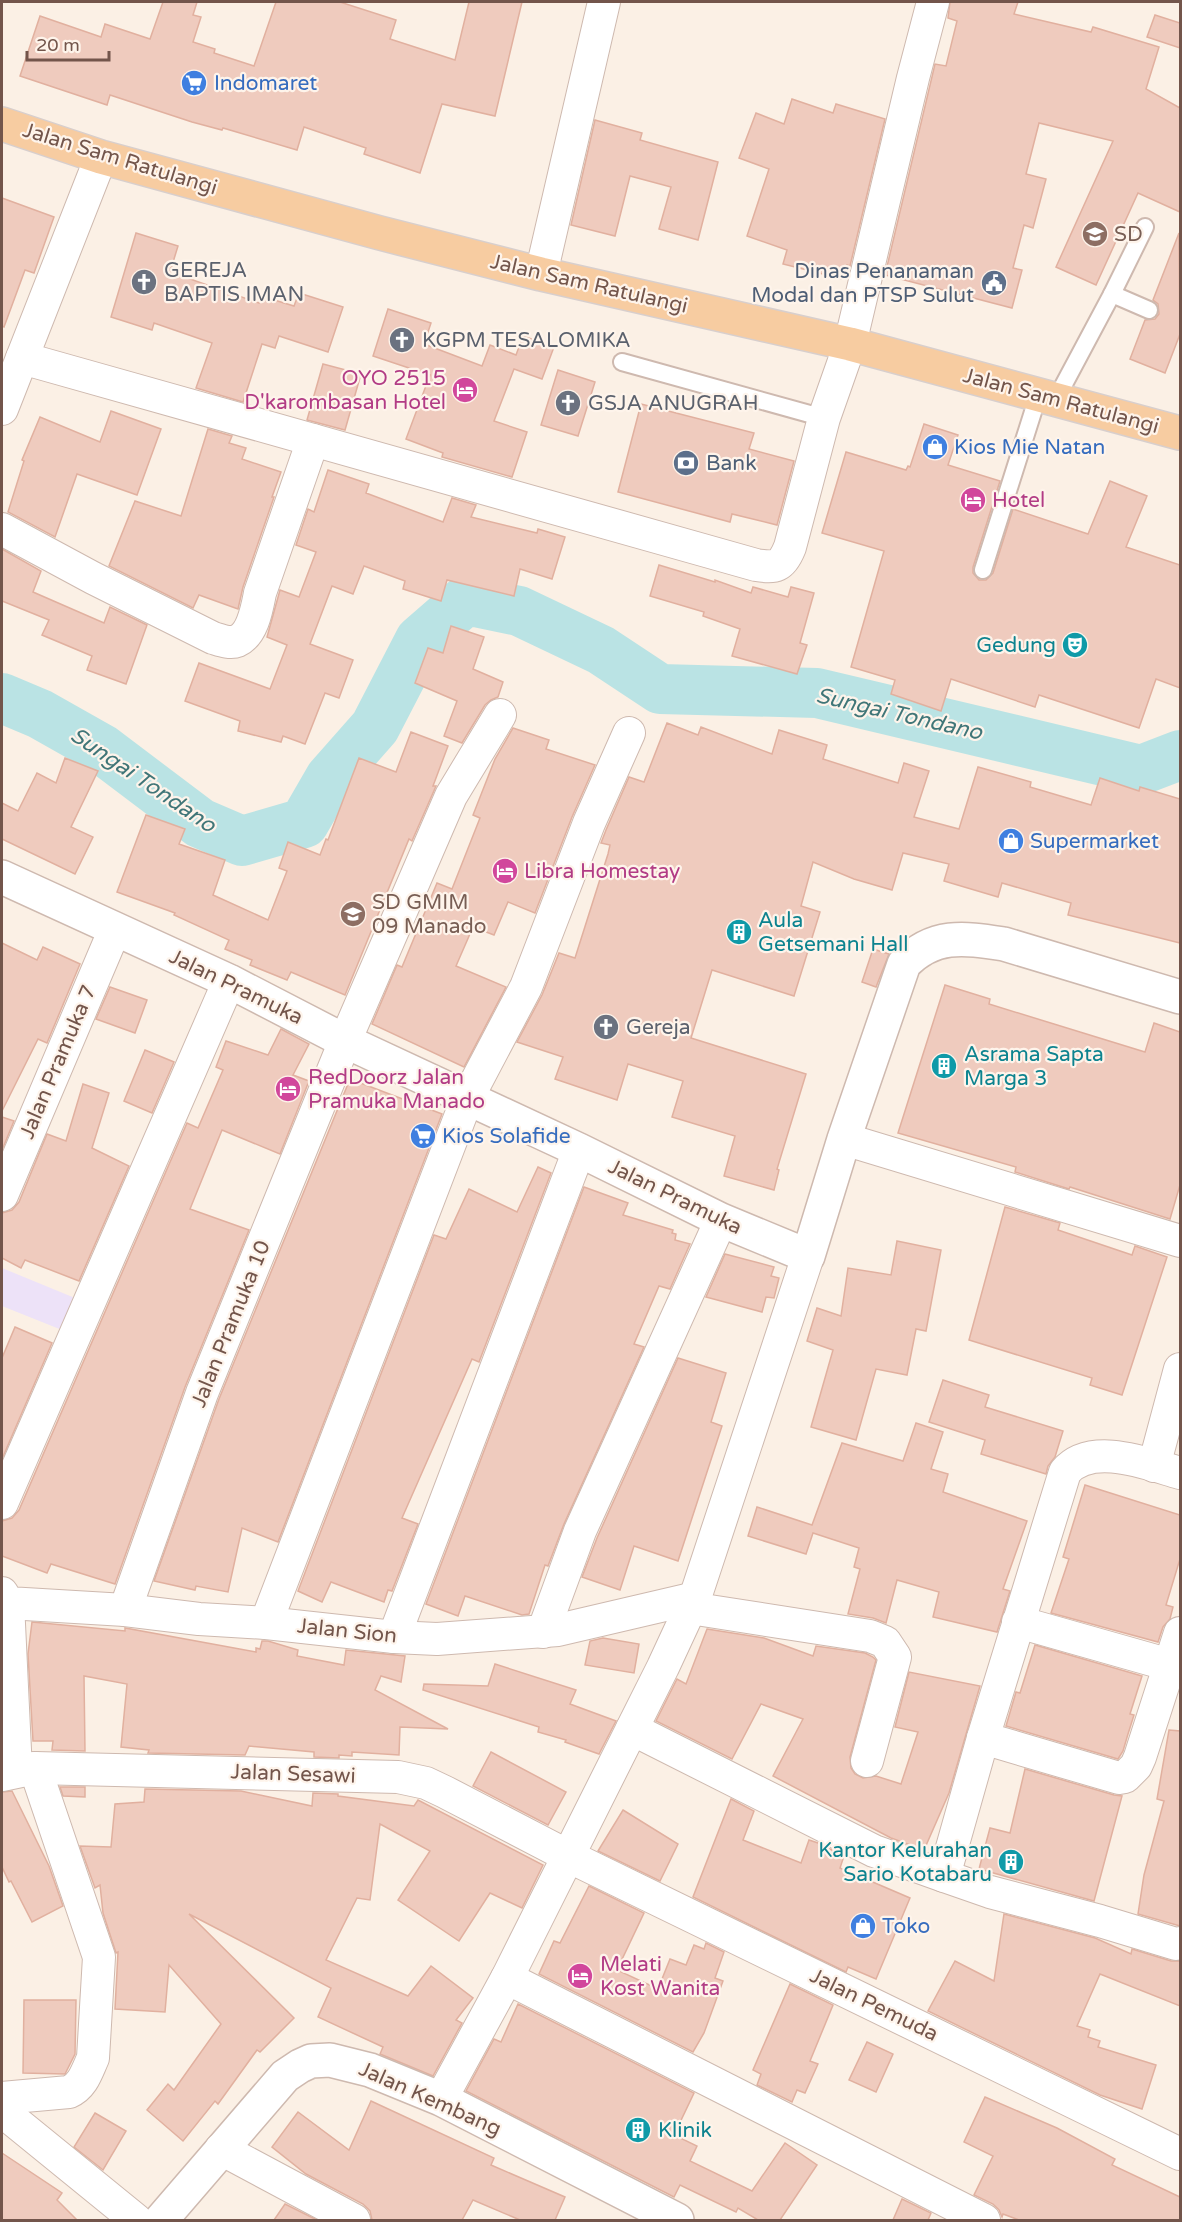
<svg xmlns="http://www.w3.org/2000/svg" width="1182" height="2222" font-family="'Varela Round',sans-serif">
	<rect width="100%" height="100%" fill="#fbf0e5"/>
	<polygon fill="#ede2f8" points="2,1268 75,1298 62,1330 2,1306"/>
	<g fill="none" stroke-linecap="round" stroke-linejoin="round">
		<polyline stroke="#bae3e4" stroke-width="50" points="2,698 40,714 102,749 200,823 242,841 304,823 330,778 375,727 420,640 466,600 519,611 601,650 660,689 817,693 1141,770 1180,755"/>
	</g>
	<g fill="#efcbbe" stroke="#e1b09f" stroke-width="1.5">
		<polygon points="163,2 197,2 193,15 201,17 193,42 215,49 214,53 254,66 276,2 340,2 396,20 390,39 455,60 469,2 522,2 495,116 442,104 420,173 364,154 366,148 304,127 297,150 223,128 222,130 192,122 110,95 107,105 20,76 40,16 101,37 105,24 150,39"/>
		<polygon points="950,2 1018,2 1014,14 1091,32 1093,27 1159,47 1146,89 1180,108 1180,212 1138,193 1096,285 1056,267 1113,141 1039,123 1026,174 1046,179 1033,228 1024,225 1013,268 1022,270 1012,308 885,275 935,64 946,66 957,21 948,18"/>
		<polygon points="1155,15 1180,23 1180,48 1147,37"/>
		<polygon points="792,99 833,113 836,104 885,119 850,266 847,265 843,279 783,264 787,250 747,236 769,169 739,158 756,113 784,124"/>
		<polygon points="595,120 642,133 640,140 718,162 698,240 659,229 671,187 630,176 615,236 571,225"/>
		<polygon points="2,198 54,217 34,273 25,270 4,327 2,326"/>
		<polygon points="136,233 178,246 170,272 259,303 261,296 294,306 299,293 343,307 328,352 279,336 275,348 262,344 243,402 196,388 212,343 154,323 152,330 111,317"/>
		<polygon points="1179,233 1180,334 1165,373 1130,359 1145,320 1155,319 1159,314 1158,304 1153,300"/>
		<polygon points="388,309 431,323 424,344 482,366 490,345 516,355 523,336 554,347 542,379 514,369 494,421 527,432 512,477 442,457 443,453 406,439 430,375 373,356"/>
		<polygon points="323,364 361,374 345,430 307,420"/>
		<polygon points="558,370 595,382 578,436 541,425"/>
		<polygon points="641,404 754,433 749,449 794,461 777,525 732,514 730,522 618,492"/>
		<polygon points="111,411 161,429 137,495 77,474 55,537 8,512 24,461 22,460 40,417 100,442"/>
		<polygon points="924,424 958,435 948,465 1000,481 973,567 973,573 979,580 986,580 993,573 1013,509 1088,534 1110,481 1147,496 1126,547 1180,565 1180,688 1156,679 1139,728 1039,695 1035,707 951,679 941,711 891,694 895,680 851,667 884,551 822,533 846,452 906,470 908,466 910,467"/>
		<polygon points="208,429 232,436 229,443 246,448 242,459 281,472 272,497 274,497 243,587 238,609 199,595 193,608 109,566 135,501 181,516"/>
		<polygon points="328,470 369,484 366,493 443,522 452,498 476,505 471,517 537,533 538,529 565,537 552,579 520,569 514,596 447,580 441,601 403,589 405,581 364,566 353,594 332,586 310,644 353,660 339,698 325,693 305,744 283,736 281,742 238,731 240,721 185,701 199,663 270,689 287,645 267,637 280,590 299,597 316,552 296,545 308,509 314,512"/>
		<polygon points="2,549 41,571 33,592 104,623 110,607 147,625 126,684 87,670 92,656 42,635 49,620 2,601"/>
		<polygon points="659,565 715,582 715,580 751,593 753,587 788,597 791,587 814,593 800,643 807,645 797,674 732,656 740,629 703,616 704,612 650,596"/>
		<polygon points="451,626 484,637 473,669 503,682 498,697 491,700 485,705 462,743 444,736 457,701 415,683 428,648 443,653"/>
		<polygon points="667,723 698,735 701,727 772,754 779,730 827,745 823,759 898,783 904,763 929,771 914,817 959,829 978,767 1031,782 1030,787 1091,805 1100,778 1139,791 1140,787 1180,799 1180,943 1068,915 1071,903 1002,883 998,897 944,881 949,864 903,853 892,890 854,879 813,862 801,906 820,912 794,996 712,970 691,1038 806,1074 777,1169 779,1170 774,1190 724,1176 735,1136 672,1117 683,1081 628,1064 617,1100 555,1079 563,1057 517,1042 542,995 559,953 575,958 608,854 610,845 601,843 606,830 629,777 644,782"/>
		<polygon points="513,728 549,740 546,749 595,765 572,817 535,913 508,902 494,935 473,927 456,966 506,987 464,1067 372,1024 397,965 402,967 437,883 452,889 480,818 473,815 495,759"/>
		<polygon points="411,732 448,746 433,786 436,786 412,841 409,839 345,995 291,972 287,980 250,965 252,960 225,949 229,940 174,915 175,913 117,892 146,815 185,829 179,844 225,860 213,895 268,920 287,871 279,868 288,842 320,855 326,839 328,840 359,758 396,772"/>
		<polygon points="65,758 98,771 71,827 93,837 75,874 2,839 2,803 18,811 37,773 56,783"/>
		<polygon points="2,943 37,960 43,947 80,964 47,1043 38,1039 2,1111"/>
		<polygon points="873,949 889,954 876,987 862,982"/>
		<polygon points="945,985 990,999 989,1004 1145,1052 1154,1023 1180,1032 1180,1185 1170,1219 1070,1187 1069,1189 1015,1172 1016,1167 898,1133"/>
		<polygon points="110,987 147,1000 135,1033 96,1019"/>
		<polygon points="281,1029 309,1044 293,1075 309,1081 280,1154 222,1130 190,1209 249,1230 185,1387 115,1584 51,1564 47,1573 2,1556 2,1521 12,1518 19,1510 187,1123 198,1128 223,1070 216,1067 226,1041 268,1055"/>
		<polygon points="145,1050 174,1062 152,1113 124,1101"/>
		<polygon points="350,1079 442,1114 278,1542 242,1528 228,1592 196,1586 195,1590 154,1581 219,1399"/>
		<polygon points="83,1084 109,1093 92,1148 129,1166 79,1281 25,1260 21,1268 2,1258 2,1213 12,1210 19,1202 47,1134 66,1141"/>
		<polygon points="2,1117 14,1121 2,1150"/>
		<polygon points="538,1167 551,1173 479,1362 472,1359 402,1518 418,1524 392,1591 388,1590 384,1602 331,1582 322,1602 298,1591 434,1235 446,1239 469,1189 517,1212"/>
		<polygon points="584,1187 628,1203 623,1215 673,1230 672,1233 676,1234 675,1240 690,1244 670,1289 659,1286 634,1344 644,1347 564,1524 548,1566 545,1565 529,1614 522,1615 465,1596 458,1616 426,1604"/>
		<polygon points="1005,1207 1060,1223 1058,1230 1132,1255 1135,1246 1167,1257 1122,1395 1090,1385 1092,1378 969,1340"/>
		<polygon points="897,1241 941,1250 926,1331 916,1329 907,1375 876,1369 856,1440 811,1427 833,1350 807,1341 817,1308 841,1316 848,1268 891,1275"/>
		<polygon points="725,1254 774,1267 771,1276 779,1278 774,1298 766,1297 762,1312 706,1297"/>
		<polygon points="15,1327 52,1343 2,1459 2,1358"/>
		<polygon points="678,1358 726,1373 711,1422 722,1426 678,1561 634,1546 620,1590 582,1577 597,1538"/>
		<polygon points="943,1380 989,1395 985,1407 1063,1431 1055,1457 1048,1466 1046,1474 981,1454 985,1440 929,1422"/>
		<polygon points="916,1423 943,1432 931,1469 948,1474 943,1492 1027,1521 1003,1589 1010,1591 997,1632 933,1617 939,1592 897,1580 886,1623 873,1618 848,1614 860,1569 854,1567 859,1548 813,1533 806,1554 748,1536 757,1507 812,1525 842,1443 903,1461"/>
		<polygon points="1085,1485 1180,1515 1180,1559 1166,1605 1173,1607 1170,1619 1163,1627 1158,1642 1051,1613 1069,1559 1063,1557"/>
		<polygon points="32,1622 125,1631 125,1628 256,1652 256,1648 260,1649 262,1641 268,1641 298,1650 297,1656 344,1665 346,1650 405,1656 401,1682 381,1676 375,1690 448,1729 400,1727 399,1755 352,1752 352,1756 339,1755 339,1758 314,1757 314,1752 249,1746 245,1755 148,1753 149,1750 121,1747 127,1684 84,1676 85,1751 52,1750 53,1741 33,1741 28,1654"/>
		<polygon points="707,1629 764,1638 813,1656 816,1646 865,1653 873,1657 876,1660 850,1757 851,1768 855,1774 863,1778 876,1776 901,1784 918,1732 895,1727 909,1672 980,1686 949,1793 924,1850 891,1838 773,1776 803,1719 761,1704 732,1759 656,1721 677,1679 686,1684"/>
		<polygon points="603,1638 639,1644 634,1673 585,1665 590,1641"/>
		<polygon points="1035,1645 1142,1676 1130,1714 1134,1715 1128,1734 1123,1751 1118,1759 1006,1726 1016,1692 1020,1693"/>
		<polygon points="495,1664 576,1690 570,1704 616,1721 599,1754 565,1742 566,1740 538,1732 539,1727 423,1690 424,1684 488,1686"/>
		<polygon points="1169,1730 1180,1731 1180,1926 1138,1914 1144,1875 1164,1801 1157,1799"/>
		<polygon points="491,1752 566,1792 548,1825 473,1786"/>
		<polygon points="1025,1769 1114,1795 1122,1796 1094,1901 979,1869 990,1828 1010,1833"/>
		<polygon points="60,1787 85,1787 85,1797 63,1796"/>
		<polygon points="145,1789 241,1791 312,1806 313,1793 338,1794 338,1796 414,1806 418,1800 543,1865 522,1908 490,1893 459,1941 398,1900 430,1851 380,1824 370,1900 357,1898 326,1960 408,1996 431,1966 473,1998 456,2020 462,2023 433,2076 380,2054 383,2047 318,2017 331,1988 189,1914 294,2018 260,2052 257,2050 218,2104 215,2101 183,2141 147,2110 168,2084 174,2090 221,2024 169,1965 165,2012 115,2009 118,1952 116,1953 103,1913 100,1885 95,1888 80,1846 111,1847 115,1804 144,1802"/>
		<polygon points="12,1791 49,1866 63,1906 32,1922 11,1881 9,1882 2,1867 2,1792"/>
		<polygon points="731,1799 754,1811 743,1840 801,1863 809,1840 818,1843 844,1856 840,1868 910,1898 876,1979 848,1967 846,1972 693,1897"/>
		<polygon points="623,1810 678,1844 660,1881 598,1851"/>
		<polygon points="589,1886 644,1913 617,1970 658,1989 670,1959 686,1965 694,1945 704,1949 706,1943 724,1952 715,1978 723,1981 704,2033 693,2052 539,1974 554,1941 560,1943"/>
		<polygon points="1004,1914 1095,1938 1131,1954 1132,1949 1171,1961 1180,1961 1180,2006 1100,1974 1077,2026 1090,2030 1088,2037 1100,2041 1098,2047 1156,2065 1142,2109 1100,2095 928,2011 955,1961 994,1981"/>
		<polygon points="790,1984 833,2005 810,2061 818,2064 805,2093 797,2090 792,2102 757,2085 761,2074 753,2070"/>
		<polygon points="24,2000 76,2000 75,2054 65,2074 23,2073"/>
		<polygon points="518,2004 694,2093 674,2135 697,2146 690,2161 752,2191 785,2143 817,2165 780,2220 758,2220 738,2208 736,2212 680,2185 674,2197 466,2091 494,2039 501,2042"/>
		<polygon points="867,2042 893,2054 876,2092 849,2080"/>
		<polygon points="985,2097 1057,2128 1115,2159 1112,2165 1180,2197 1180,2220 1019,2220 1003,2214 1002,2217 999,2210 993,2204 974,2195 993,2156 964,2142"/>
		<polygon points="371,2101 494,2158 491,2165 565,2197 555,2220 520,2220 473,2200 462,2220 372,2220 370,2211 363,2204 306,2174 272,2147 298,2112 349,2150"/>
		<polygon points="95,2113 126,2131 103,2170 74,2147"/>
		<polygon points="2,2153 62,2193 57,2200 77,2220 2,2220"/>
		<polygon points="902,2199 931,2213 928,2220 893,2220"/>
		<polygon points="285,2204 317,2220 274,2220"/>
	</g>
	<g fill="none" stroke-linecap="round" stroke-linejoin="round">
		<g stroke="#ceb9af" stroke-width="20">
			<g id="service">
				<polyline points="1112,294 1149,310"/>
				<polyline points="622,362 824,418"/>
				<polyline points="1055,401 1112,294 1145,227"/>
				<polyline points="983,570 1038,396"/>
			</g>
		</g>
		<g stroke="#ceb9af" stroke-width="34">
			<g id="minor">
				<polyline points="541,274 604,2"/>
				<path d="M 22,358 L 756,565 C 776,568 782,567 790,547 L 824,418 L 850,344 L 913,78 L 933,2"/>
				<polyline points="2,409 101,157"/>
				<path d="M 2,529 L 93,578 L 213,638 C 220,640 230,644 237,641 C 253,634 257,608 260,593 L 313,440"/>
				<polyline points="844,1139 1180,1241"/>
				<polyline points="2,1195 115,929"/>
				<polyline points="1154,1466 1180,1369"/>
				<polyline points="2,1503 229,981"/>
				<polyline points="2,1593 8,1603 125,1610 199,1619 266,1623 394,1637 437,1639 558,1630 695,1598"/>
				<polyline points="8,1603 16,1771"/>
				<polyline points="690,1608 870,1636 885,1642 895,1657 867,1761"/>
				<polyline points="125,1610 202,1393 345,1041 451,796 500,715"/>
				<polyline points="1018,1622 1170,1665"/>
				<polyline points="266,1623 467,1099 526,987 589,823 629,733"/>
				<polyline points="543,1632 580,1531 721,1220"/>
				<polyline points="394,1637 579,1150"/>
				<path d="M 632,1729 L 874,1851 L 944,1876 L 983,1738 L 1065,1472 C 1091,1441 1148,1464 1180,1473"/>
				<polyline points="983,1738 1119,1778 1125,1777 1136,1766 1140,1757 1180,1633"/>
				<polyline points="2,1775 35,1768 398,1777 426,1783 445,1792 568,1856 1180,2154"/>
				<polyline points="944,1876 990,1892 1100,1921 1176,1944 1180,1943"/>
				<polyline points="507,1978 984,2220"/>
				<path d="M 2,2098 L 69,2092 C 83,2086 87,2071 93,2058 L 99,1957 L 35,1768"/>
				<polyline points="441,2099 507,1978 663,1667 695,1598 808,1256"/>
				<polyline points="2,2111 136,2220"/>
				<polyline points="221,2149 354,2220"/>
			</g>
		</g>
		<g stroke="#ceb9af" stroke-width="36">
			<g id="tertiary">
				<path d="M 2,877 L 229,981 L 345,1041 L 579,1150 L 721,1220 L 808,1256 L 844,1139 L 904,964 C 934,933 964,938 1004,944 L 1180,997"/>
				<polyline points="161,2220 285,2076 300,2066 311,2061 330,2060 370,2070 441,2099 677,2220"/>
			</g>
		</g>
		<g stroke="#d8cfcd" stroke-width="36">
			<polyline id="primary" points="2,124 101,157 380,233 541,274 850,344 1180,433"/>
		</g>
		<use href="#service" stroke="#fff" stroke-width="16"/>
		<use href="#minor" stroke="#fff" stroke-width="32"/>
		<use href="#tertiary" stroke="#fff" stroke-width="33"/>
		<use href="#primary" stroke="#f7cca1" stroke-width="33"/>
	</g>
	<defs>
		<g id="supermarket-disc" transform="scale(1.35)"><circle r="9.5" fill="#3f7fe0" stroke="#fef4eb"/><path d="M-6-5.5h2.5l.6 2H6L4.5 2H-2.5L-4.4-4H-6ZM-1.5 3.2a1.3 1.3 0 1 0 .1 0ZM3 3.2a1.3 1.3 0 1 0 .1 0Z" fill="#fff"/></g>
		<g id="school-disc" transform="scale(1.35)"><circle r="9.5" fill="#8d6e63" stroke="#fef4eb"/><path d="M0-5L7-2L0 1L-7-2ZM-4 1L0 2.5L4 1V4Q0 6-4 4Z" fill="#fff"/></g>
		<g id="church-disc" transform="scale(1.35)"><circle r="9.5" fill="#6b7280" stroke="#fef4eb"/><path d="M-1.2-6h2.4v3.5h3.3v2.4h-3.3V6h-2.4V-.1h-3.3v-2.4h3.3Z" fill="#fff"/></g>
		<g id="civic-disc" transform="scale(1.35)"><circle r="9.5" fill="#5c6f8a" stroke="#fef4eb"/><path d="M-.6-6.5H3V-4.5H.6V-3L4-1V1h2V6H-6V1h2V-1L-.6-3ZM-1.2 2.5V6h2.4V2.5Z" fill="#fff"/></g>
		<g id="hotel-disc" transform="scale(1.35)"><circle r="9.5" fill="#d1479c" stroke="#fef4eb"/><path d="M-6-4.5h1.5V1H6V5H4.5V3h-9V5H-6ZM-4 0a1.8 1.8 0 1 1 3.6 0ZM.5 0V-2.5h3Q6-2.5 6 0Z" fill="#fff"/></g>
		<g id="shop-disc" transform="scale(1.35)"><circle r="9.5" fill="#3f7fe0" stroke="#fef4eb"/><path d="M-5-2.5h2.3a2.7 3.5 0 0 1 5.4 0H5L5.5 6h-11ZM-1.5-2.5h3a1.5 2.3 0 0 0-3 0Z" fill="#fff"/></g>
		<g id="bank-disc" transform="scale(1.35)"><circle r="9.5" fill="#5c6f8a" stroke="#fef4eb"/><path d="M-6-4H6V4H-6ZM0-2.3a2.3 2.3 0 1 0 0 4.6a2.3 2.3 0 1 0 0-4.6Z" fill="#fff"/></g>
		<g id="theatre-disc" transform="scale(1.35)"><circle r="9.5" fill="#0f9aa8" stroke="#fef4eb"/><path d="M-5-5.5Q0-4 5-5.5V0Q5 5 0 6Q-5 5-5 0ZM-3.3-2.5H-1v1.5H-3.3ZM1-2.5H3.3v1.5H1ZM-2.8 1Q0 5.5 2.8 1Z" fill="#fff"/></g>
		<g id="building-disc" transform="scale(1.35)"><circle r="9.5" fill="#0f9aa8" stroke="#fef4eb"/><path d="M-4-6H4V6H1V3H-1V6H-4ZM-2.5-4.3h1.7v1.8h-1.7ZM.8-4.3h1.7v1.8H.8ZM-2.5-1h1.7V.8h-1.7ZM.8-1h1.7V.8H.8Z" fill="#fff"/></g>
	</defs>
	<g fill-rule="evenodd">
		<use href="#supermarket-disc" x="194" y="83"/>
		<use href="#school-disc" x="1095" y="234"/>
		<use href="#church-disc" x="144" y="282"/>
		<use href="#civic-disc" x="994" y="283"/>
		<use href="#church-disc" x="402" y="340"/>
		<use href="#hotel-disc" x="465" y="390"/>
		<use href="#church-disc" x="568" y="403"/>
		<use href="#shop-disc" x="935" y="447"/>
		<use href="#bank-disc" x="686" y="463"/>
		<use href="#hotel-disc" x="973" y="500"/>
		<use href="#theatre-disc" x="1075" y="645"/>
		<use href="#shop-disc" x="1011" y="841"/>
		<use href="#hotel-disc" x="505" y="871"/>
		<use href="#school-disc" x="353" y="914"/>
		<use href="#building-disc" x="739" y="932"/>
		<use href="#church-disc" x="606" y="1027"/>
		<use href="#building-disc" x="944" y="1066"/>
		<use href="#hotel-disc" x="288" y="1089"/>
		<use href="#supermarket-disc" x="423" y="1136"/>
		<use href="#building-disc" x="1011" y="1862"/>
		<use href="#shop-disc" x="863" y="1926"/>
		<use href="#hotel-disc" x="580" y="1976"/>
		<use href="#building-disc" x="638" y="2130"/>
	</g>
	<g text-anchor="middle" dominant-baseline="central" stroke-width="4.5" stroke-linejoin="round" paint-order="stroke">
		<g font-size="21" fill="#366cbe" stroke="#fef4eb" text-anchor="start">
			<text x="214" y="83">Indomaret</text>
			<text x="954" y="447">Kios Mie Natan</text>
			<text x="1030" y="841">Supermarket</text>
			<text x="442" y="1136">Kios Solafide</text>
			<text x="882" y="1926">Toko</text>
		</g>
		<g font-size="21" fill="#73554b" stroke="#fef4eb">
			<text transform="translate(120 159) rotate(17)">Jalan Sam Ratulangi</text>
			<text transform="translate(589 284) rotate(13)">Jalan Sam Ratulangi</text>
			<text transform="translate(1061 401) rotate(15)">Jalan Sam Ratulangi</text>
			<text transform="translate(236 987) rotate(26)">Jalan Pramuka</text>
			<text transform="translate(58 1062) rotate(-67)">Jalan Pramuka 7</text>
			<text transform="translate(675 1197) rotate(26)">Jalan Pramuka</text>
			<text transform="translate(231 1324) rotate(-68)">Jalan Pramuka 10</text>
			<text transform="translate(347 1631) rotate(6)">Jalan Sion</text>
			<text transform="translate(293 1774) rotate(2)">Jalan Sesawi</text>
			<text transform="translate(874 2005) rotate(26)">Jalan Pemuda</text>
			<text transform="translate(430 2099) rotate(24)">Jalan Kembang</text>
		</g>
		<g font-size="21" fill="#785e54" stroke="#fef4eb" text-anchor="start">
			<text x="1114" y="234">SD</text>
			<text x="372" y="902">SD GMIM<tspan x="372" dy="24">09 Manado</tspan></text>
		</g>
		<g font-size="21" fill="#5b616d" stroke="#fef4eb" text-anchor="start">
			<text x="164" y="270">GEREJA<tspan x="164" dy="24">BAPTIS IMAN</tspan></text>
			<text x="422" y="340">KGPM TESALOMIKA</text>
			<text x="588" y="403">GSJA ANUGRAH</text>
			<text x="626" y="1027">Gereja</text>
		</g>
		<g font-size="21" fill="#4e5e75" stroke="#fef4eb" text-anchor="end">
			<text x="974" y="271">Dinas Penanaman<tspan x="974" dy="24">Modal dan PTSP Sulut</tspan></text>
			<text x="706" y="463" text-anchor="start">Bank</text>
		</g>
		<g font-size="21" fill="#b23c85" stroke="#fef4eb" text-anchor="start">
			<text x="446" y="378" text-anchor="end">OYO 2515<tspan x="446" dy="24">D'karombasan Hotel</tspan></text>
			<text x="992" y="500">Hotel</text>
			<text x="524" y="871">Libra Homestay</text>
			<text x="308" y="1077">RedDoorz Jalan<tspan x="308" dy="24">Pramuka Manado</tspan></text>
			<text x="600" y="1964">Melati<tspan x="600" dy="24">Kost Wanita</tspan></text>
		</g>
		<g font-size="21" fill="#0d838f" stroke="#fef4eb" text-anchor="start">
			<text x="1056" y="645" text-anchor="end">Gedung</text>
			<text x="758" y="920">Aula<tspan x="758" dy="24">Getsemani Hall</tspan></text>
			<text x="964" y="1054">Asrama Sapta<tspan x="964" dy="24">Marga 3</tspan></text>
			<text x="992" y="1850" text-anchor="end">Kantor Kelurahan<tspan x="992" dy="24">Sario Kotabaru</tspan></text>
			<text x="658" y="2130">Klinik</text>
		</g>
		<g font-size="22" font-style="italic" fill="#407678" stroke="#fef4eb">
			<text transform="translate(899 714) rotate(13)">Sungai Tondano</text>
			<text transform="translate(143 780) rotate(34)">Sungai Tondano</text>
		</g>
	</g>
	<rect width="1182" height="2222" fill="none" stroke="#73554b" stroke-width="6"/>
	<path d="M27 51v9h82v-9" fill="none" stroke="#73554b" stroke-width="3"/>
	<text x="36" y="51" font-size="18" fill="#73554b" stroke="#fef4eb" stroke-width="4.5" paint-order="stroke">20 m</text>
</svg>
